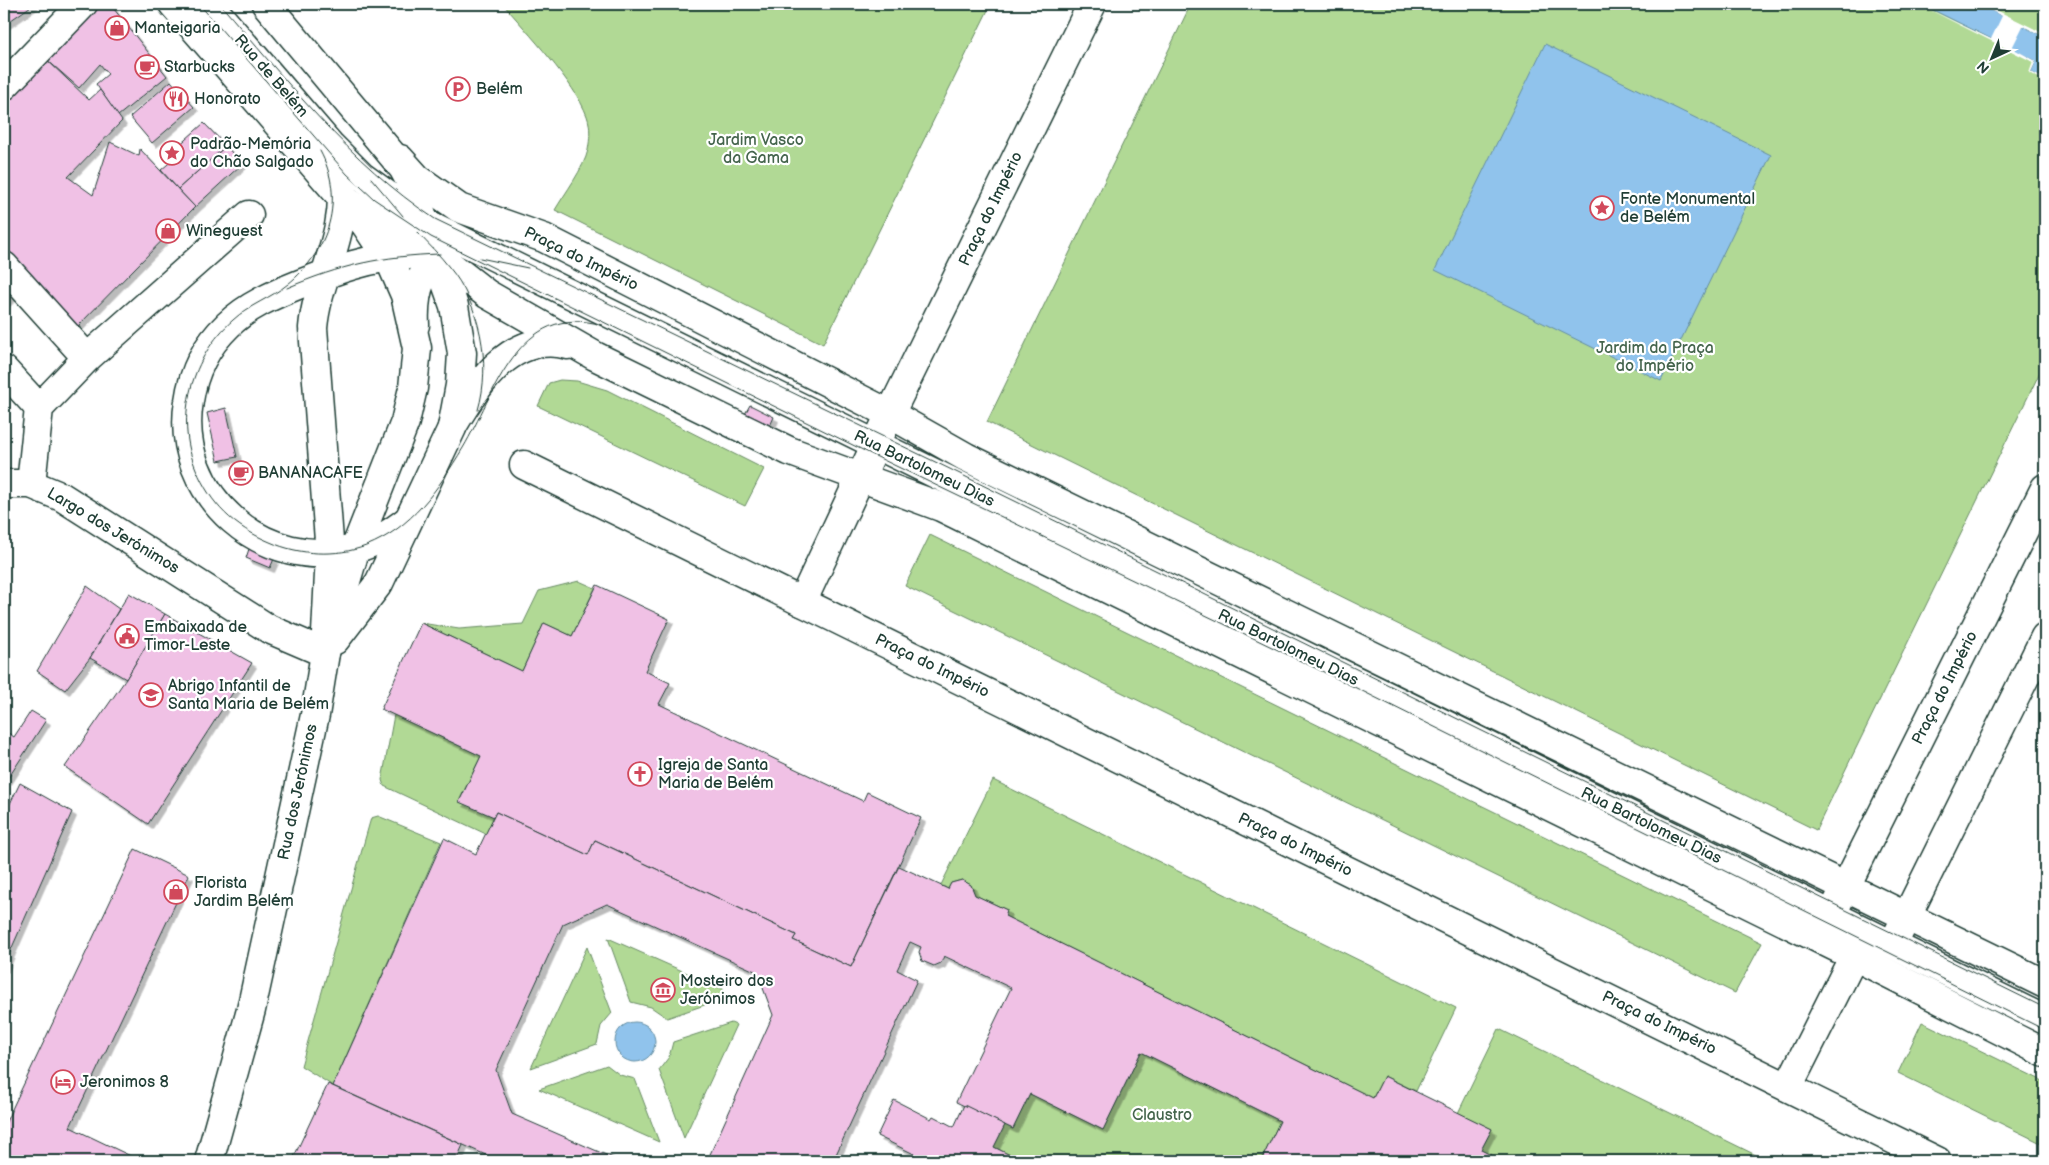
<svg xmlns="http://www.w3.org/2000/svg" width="2049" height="1165" font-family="'Balsamiq Sans',sans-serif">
	<defs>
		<filter id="shadow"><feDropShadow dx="4.5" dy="4.5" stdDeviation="0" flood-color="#0004"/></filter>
	</defs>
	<rect width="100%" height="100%" fill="#fff"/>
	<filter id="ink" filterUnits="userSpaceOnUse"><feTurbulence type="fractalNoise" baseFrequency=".02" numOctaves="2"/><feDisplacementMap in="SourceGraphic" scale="10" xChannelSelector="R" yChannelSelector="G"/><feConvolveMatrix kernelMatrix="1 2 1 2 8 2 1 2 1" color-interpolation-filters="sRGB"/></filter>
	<g filter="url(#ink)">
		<g fill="#b1d995" stroke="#688b64">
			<path d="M 503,4 L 991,4 L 823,344 L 555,210 C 565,193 584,168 588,150 C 590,139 591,127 587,116 C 575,83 527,32 503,4 Z"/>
			<polygon points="1191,4 2045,4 2045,362 1816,830 987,422"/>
			<polygon points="560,380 577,381 607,390 764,469 745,506 538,406 549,383"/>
			<polygon points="930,535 1762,943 1735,993 905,586"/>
			<polygon points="579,581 595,588 572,636 544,623 522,671 421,623 459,629 523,624 539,591"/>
			<polygon points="394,715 481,756 459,801 494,817 486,834 384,786 382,780"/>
			<polygon points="993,780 1456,1008 1416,1091 1384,1076 1373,1098 1005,916 1007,910 975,895 971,885 962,880 951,883 948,889 941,885"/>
			<polygon points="378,816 441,842 333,1086 301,1066 371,818"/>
			<polygon points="608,938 723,989 725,994 722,999 667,1018 651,1007 631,1002"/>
			<polygon points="587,947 612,1013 601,1026 597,1044 531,1068"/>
			<polygon points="1922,1022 2045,1082 2045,1145 1898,1073"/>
			<polygon points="731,1023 736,1025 684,1138 659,1070 669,1057 673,1042"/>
			<polygon points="1499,1029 1768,1161 1503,1161 1481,1150 1492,1129 1458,1113"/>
			<polygon points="1141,1052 1280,1121 1261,1161 1012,1161 1014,1157 994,1147 1005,1125 1013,1129 1030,1094 1103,1130"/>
			<polygon points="607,1065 620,1075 635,1079 659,1142 539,1089"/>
		</g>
		<g fill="#90c3ec" stroke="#638da2">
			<polygon points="1921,4 1978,4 2045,37 2045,79 2031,72 2036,61"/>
			<polygon points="1545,44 1771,155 1661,381 1435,270"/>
			<circle cx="635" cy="1042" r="20"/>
		</g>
		<polygon fill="#fff" points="1918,4 1991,39 2002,16 1978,4 1984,4 2045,34 2045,37 2023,26 2012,48 2036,61 2031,72 2045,79 2045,81 2029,73 2033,62"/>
		<g fill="#f0c1e5" stroke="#1f3d34" filter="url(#shadow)">
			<polygon points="4,4 34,4 4,25"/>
			<polygon points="99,4 110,4 167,76 118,116 96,84 108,74 100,64 79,88 45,58 70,28"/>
			<polygon points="45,58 89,100 100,90 122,121 68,177 93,195 110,142 139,156 140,149 195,207 75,329 4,252 4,103"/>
			<polygon points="171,81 194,107 152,143 130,117"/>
			<polygon points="204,123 226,146 178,189 161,170 181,153 176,148"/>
			<polygon points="226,146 242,164 195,207 178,189"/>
			<polygon points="4,283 14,294 4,303"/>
			<polygon points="750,405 774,417 770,426 745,414"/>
			<polygon points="226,408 237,457 218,461 207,413"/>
			<polygon points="249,549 274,559 270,568 246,558"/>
			<polygon points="597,585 669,619 645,671 670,683 659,704 863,801 867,792 921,818 851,967 793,940 796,935 595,840 588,855 496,812 494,817 459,802 481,756 381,709 421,623 522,671 544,623 572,636"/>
			<polygon points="87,586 119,609 90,658 65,690 37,671"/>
			<polygon points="129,593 165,614 126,679 90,658"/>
			<polygon points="165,614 252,663 148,824 65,767 126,679"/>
			<polygon points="31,711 46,720 7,780 4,777 4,730 14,737"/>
			<polygon points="20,783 72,812 10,952 4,949 4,816"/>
			<polygon points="496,812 588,855 595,840 796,935 793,940 851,967 899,866 948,889 951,883 962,880 971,885 975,895 1007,910 1005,916 1373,1098 1384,1076 1492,1129 1481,1150 1503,1161 1261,1161 1280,1121 1141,1052 1103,1130 1030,1094 1013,1129 956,1102 1011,988 944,956 941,963 934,966 922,961 919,952 921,947 910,942 897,970 917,980 833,1161 707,1161 773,1015 757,972 607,904 563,924 496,1070 512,1114 620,1161 499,1161 333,1086 444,838 476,854"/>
			<polygon points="135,849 189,875 70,1127 141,1161 4,1161 4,1126"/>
			<polygon points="4,949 10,952 4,968"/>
			<polygon points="328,1084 463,1145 456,1161 292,1161"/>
			<polygon points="894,1100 931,1119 933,1116 954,1127 964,1105 1005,1125 994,1147 1014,1157 1012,1161 910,1161 914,1154 877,1136"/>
		</g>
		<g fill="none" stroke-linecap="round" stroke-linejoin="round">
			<g stroke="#1f3d34" stroke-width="31">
				<g id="minor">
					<polyline points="209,4 331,146 361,176 426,223 2045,1020"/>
					<polyline points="4,86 83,4"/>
					<path d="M 400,159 L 418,179 L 459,208 L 544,238 L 890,414 L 966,457 C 1326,632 1684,810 2045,984"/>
					<polyline points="348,201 437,255 487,294 595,356 789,451 941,507 1854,956 2045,1053"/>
					<polyline points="4,266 87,358"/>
					<path d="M 415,325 C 413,289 422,266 451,243"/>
					<polyline points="4,370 39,408"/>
					<path d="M 452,427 C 477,384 512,330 568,345"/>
					<polyline points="524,465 1937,1161"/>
					<path d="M 4,484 L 31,484 L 62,497 L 269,629 L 325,653 L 330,554 L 313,328 C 317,279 348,233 341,182"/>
					<polyline points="31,484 39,408 87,358 249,215"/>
					<path d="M 407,521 C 391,533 376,543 357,548 C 266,575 173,495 189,401 C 193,372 206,346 228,325 C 247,306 275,294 300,284 C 335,270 371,257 409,255"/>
					<polyline points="802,602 890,414 1092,4"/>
					<polyline points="1837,904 2045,488"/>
					<polyline points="1898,934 2045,637"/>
					<polyline points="1788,1087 1854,956"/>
				</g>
			</g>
			<g stroke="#1f3d34" stroke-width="31">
				<g id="major">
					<polyline points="173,4 365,224 391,263 405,295 417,348 413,388 405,422 357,544 325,653 315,715 251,1010 209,1161"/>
					<polyline points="266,4 403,168 411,183 454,306 462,353 460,385 452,428 379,583 335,640"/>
				</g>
			</g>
			<use href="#minor" stroke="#fff" stroke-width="28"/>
			<use href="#major" stroke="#fff" stroke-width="28"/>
			<g stroke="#1f3d34" stroke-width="1">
				<polyline points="199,4 347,174 374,199 431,237 871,454 1332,676 2045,1030"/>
				<path d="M 220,4 C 287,81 349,162 435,219 L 958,473 L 2045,1008"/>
				<path d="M 320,151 C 346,199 329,251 288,284 C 271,298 249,305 233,320 C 192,356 174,417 196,469 C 211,505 234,527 270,542 C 299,555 336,557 366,546 C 412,528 438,489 463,448 C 495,394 518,301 602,325"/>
				<polyline points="371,178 403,216"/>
				<path d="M 418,233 C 428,244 440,255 449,267 C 480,304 492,363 478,410"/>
				<polyline points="480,258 528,268"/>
				<path d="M 287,288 C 341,265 382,256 440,254"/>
			</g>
		</g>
	</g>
	<defs>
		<g id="shop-ring" transform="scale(1.25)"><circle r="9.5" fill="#fff" stroke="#d1495b" stroke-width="1.5"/><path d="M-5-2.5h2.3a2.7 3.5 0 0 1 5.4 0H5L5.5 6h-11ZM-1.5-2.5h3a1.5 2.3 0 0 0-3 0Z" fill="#d1495b"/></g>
		<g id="cafe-ring" transform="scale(1.25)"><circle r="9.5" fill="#fff" stroke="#d1495b" stroke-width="1.5"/><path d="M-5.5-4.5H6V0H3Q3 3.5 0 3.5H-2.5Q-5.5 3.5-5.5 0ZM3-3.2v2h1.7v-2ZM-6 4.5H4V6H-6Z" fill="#d1495b"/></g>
		<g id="parking-ring" transform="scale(1.25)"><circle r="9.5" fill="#fff" stroke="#d1495b" stroke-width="1.5"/><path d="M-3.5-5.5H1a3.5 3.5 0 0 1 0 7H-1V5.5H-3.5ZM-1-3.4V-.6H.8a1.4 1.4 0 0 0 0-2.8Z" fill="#d1495b"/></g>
		<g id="restaurant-ring" transform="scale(1.25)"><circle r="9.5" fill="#fff" stroke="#d1495b" stroke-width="1.5"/><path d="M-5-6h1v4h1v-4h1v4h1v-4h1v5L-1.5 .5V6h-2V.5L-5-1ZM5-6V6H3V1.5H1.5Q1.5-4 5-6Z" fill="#d1495b"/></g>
		<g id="sight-ring" transform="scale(1.25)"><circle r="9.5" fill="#fff" stroke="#d1495b" stroke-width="1.5"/><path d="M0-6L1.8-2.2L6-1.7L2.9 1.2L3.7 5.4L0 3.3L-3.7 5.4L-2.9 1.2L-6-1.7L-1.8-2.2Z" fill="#d1495b"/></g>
		<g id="civic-ring" transform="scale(1.25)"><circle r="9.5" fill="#fff" stroke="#d1495b" stroke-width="1.5"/><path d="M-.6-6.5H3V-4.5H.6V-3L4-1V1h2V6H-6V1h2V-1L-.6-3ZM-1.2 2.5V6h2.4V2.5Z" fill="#d1495b"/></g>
		<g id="school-ring" transform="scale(1.25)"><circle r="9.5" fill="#fff" stroke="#d1495b" stroke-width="1.5"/><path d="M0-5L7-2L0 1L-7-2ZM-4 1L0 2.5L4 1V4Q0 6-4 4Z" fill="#d1495b"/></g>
		<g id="church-ring" transform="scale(1.25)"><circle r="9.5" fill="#fff" stroke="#d1495b" stroke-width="1.5"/><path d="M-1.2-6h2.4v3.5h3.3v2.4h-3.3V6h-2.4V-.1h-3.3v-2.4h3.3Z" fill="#d1495b"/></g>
		<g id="museum-ring" transform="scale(1.25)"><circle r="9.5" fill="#fff" stroke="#d1495b" stroke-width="1.5"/><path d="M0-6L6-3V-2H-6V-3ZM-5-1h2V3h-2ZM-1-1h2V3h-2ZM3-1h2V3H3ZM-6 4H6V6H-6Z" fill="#d1495b"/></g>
		<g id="hotel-ring" transform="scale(1.25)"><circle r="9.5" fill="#fff" stroke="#d1495b" stroke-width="1.5"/><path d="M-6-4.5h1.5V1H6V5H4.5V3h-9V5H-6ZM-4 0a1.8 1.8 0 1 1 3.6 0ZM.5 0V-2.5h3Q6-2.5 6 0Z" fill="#d1495b"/></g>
	</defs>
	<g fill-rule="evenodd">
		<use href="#shop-ring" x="117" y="28"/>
		<use href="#cafe-ring" x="147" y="67"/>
		<use href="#parking-ring" x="458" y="89"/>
		<use href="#restaurant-ring" x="176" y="99"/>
		<use href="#sight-ring" x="172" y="153"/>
		<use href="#sight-ring" x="1602" y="208"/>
		<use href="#shop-ring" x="168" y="231"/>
		<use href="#cafe-ring" x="241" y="473"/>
		<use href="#civic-ring" x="127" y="636"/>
		<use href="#school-ring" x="151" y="695"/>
		<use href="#church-ring" x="640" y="774"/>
		<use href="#shop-ring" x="176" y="892"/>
		<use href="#museum-ring" x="663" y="990"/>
		<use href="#hotel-ring" x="63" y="1082"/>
	</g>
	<g text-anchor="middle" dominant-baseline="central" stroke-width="4.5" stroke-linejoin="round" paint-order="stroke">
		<g font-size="16" fill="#1f3d34" stroke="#fff" text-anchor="start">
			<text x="134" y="28">Manteigaria</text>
			<text x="164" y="67">Starbucks</text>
			<text x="476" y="89">Belém</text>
			<text x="194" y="99">Honorato</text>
			<text x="190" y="144">Padrão-Memória<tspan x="190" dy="18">do Chão Salgado</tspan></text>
			<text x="1620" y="199">Fonte Monumental<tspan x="1620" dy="18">de Belém</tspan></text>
			<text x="186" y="231">Wineguest</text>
			<text x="258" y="473">BANANACAFE</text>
			<text x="144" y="627">Embaixada de<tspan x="144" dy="18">Timor-Leste</tspan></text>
			<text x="168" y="686">Abrigo Infantil de<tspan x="168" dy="18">Santa Maria de Belém</tspan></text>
			<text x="658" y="765">Igreja de Santa<tspan x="658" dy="18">Maria de Belém</tspan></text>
			<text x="194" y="883">Florista<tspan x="194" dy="18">Jardim Belém</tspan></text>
			<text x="680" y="981">Mosteiro dos<tspan x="680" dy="18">Jerónimos</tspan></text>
			<text x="80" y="1082">Jeronimos 8</text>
		</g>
		<g font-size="16" fill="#1f3d34" stroke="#fff">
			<text transform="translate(271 76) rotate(49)">Rua de Belém</text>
			<text transform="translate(991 209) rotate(-64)">Praça do Império</text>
			<text transform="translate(581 259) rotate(26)">Praça do Império</text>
			<text transform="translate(924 469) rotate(26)">Rua Bartolomeu Dias</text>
			<text transform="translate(113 531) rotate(31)">Largo dos Jerónimos</text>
			<text transform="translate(1288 648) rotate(26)">Rua Bartolomeu Dias</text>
			<text transform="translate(932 666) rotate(26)">Praça do Império</text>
			<text transform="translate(1945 688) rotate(-63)">Praça do Império</text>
			<text transform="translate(298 792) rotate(-78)">Rua dos Jerónimos</text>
			<text transform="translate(1651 826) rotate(26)">Rua Bartolomeu Dias</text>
			<text transform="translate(1295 845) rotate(26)">Praça do Império</text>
			<text transform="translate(1659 1023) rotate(26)">Praça do Império</text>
		</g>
		<g font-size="16" fill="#44644c" stroke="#fff">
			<text x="756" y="140">Jardim Vasco<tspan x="756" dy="18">da Gama</tspan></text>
			<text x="1655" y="348">Jardim da Praça<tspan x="1655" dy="18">do Império</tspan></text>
			<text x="1162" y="1115">Claustro</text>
		</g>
	</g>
	<rect width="2049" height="1165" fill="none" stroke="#fff" stroke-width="20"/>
	<rect x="10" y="10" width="2029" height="1145" fill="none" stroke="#1f3d34" stroke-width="2" filter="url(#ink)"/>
	<g transform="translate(1992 58) rotate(224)" stroke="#ffffff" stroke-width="4" paint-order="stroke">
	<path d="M0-4L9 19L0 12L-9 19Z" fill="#1f3d34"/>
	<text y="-8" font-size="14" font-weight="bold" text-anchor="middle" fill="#1f3d34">N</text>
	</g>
</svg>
